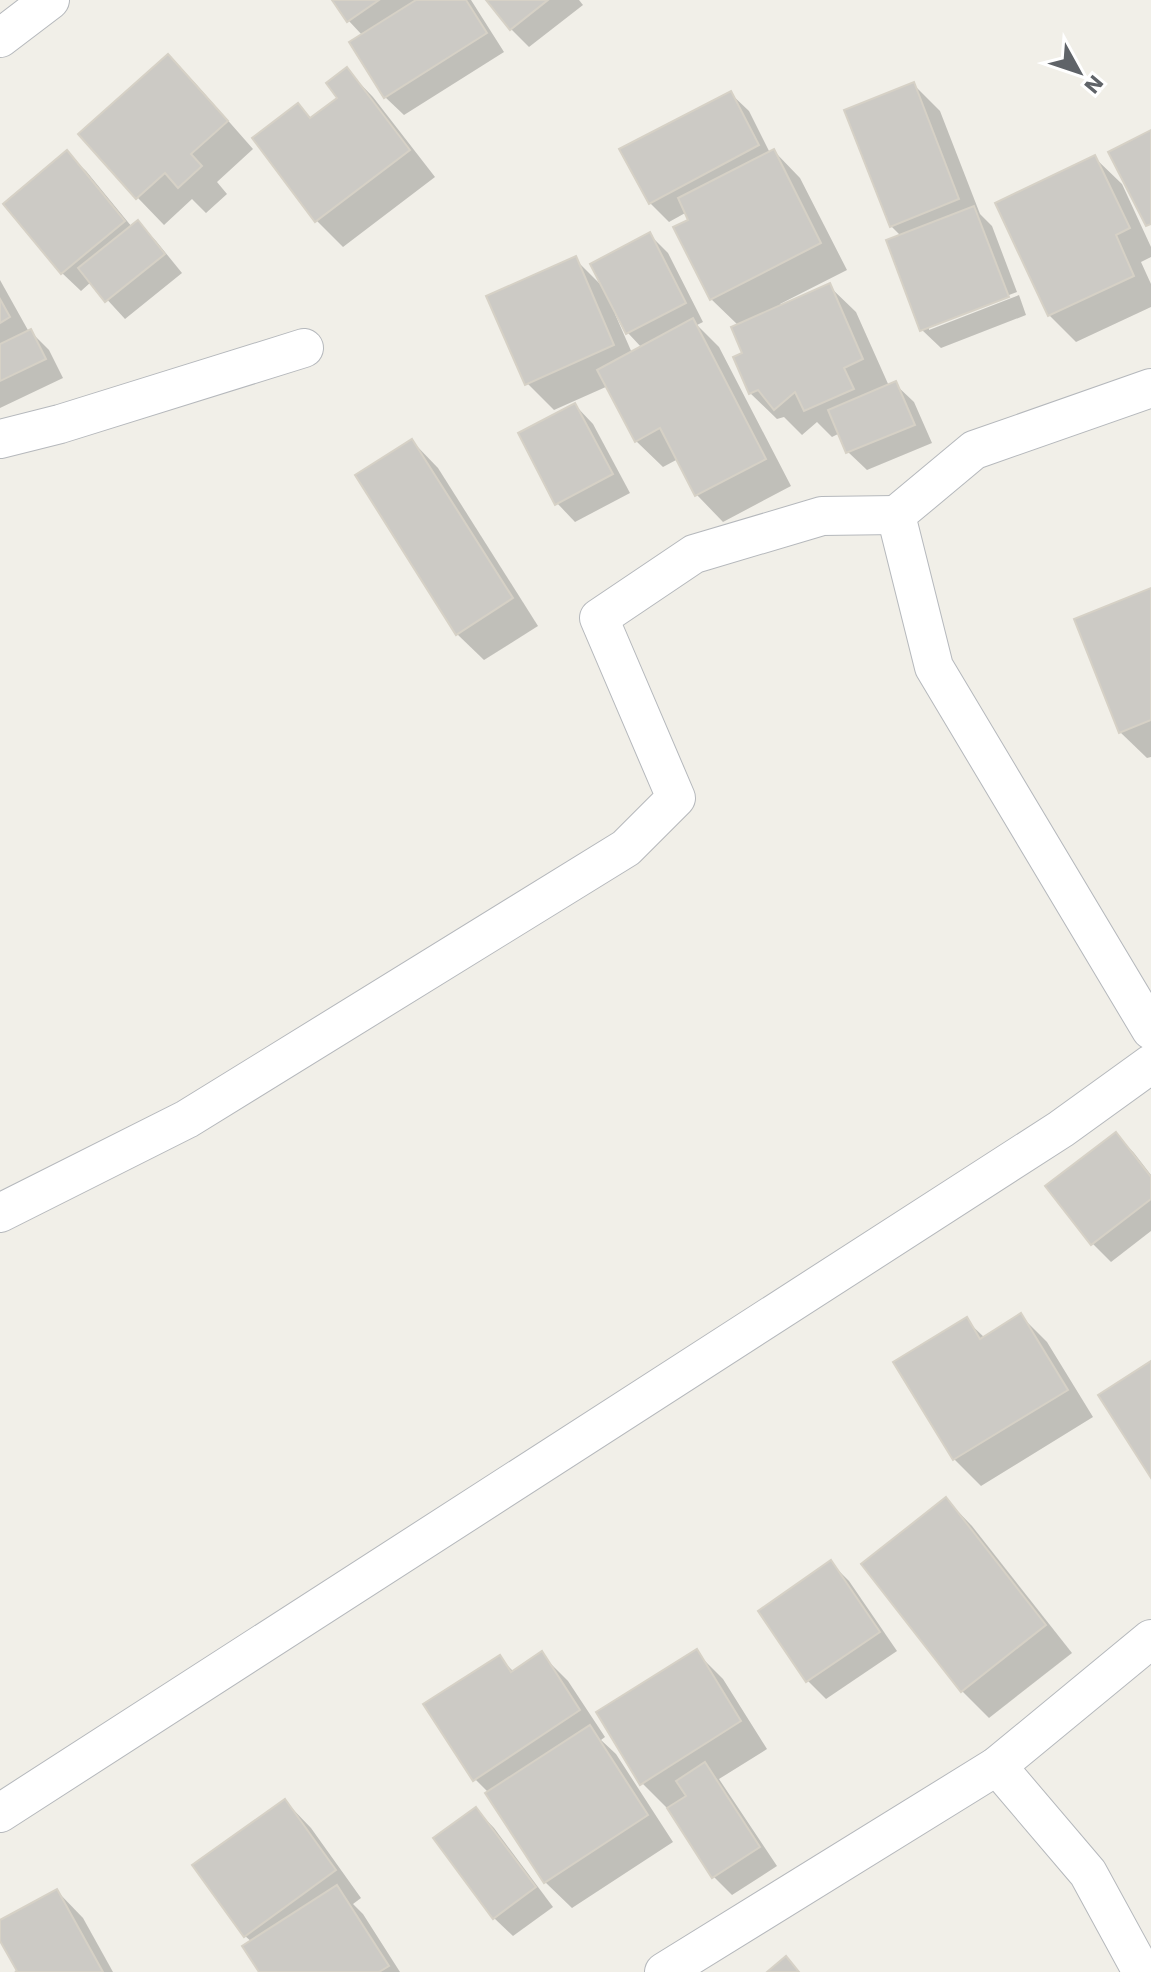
<svg xmlns="http://www.w3.org/2000/svg" width="1151" height="1972" font-family="'Work Sans',sans-serif">
	<rect width="100%" height="100%" fill="#f1efe8"/>
	<g fill="#0003" fill-rule="evenodd">
		<polygon points="335,0 471,0 504,52 404,115 385,97 363,36 348,20"/>
		<polygon points="488,0 579,0 583,5 529,47 511,29"/>
		<polygon points="168,56 195,83 253,149 217,182 227,194 206,213 192,199 164,225 138,198 81,134"/>
		<polygon points="347,70 373,97 435,177 343,247 317,221 254,139 298,105 312,119 339,99"/>
		<polygon points="913,84 940,111 980,214 992,226 1017,292 929,325 929,330 1019,295 1026,315 941,348 922,330 901,236 891,226"/>
		<polygon points="730,93 749,111 770,153 774,151 800,178 847,270 780,304 782,307 829,286 856,312 889,386 895,384 914,402 932,443 867,470 848,452 840,433 832,437 817,422 802,435 784,417 777,419 750,393 739,326 711,299 691,221 687,212 669,222 650,203"/>
		<polygon points="67,153 86,171 132,227 138,223 156,241 182,273 125,319 91,282 81,291 62,273"/>
		<polygon points="1095,158 1122,184 1151,247 1151,257 1141,262 1151,284 1151,307 1076,342 1049,315"/>
		<path d="M 650,235 L 668,253 L 703,322 L 697,325 L 719,347 L 791,486 L 723,522 L 697,495 L 678,459 L 663,467 L 636,441 L 608,386 L 554,410 L 527,383 L 575,259 L 603,287 ZM 618,313 L 628,333 L 642,348 L 632,353 L 615,314 Z"/>
		<polygon points="0,280 29,332 30,331 49,350 63,378 0,408"/>
		<polygon points="575,405 593,424 630,493 575,522 557,503"/>
		<polygon points="412,441 438,468 538,626 484,660 457,634"/>
		<polygon points="1151,590 1151,757 1147,758 1120,732"/>
		<polygon points="1116,1134 1134,1153 1151,1175 1151,1231 1111,1262 1093,1244"/>
		<polygon points="1021,1316 1047,1342 1093,1417 981,1486 954,1459 966,1320 985,1338"/>
		<polygon points="946,1499 972,1526 1072,1653 989,1718 962,1691"/>
		<polygon points="831,1563 849,1581 897,1651 826,1699 808,1681"/>
		<polygon points="696,1652 723,1679 767,1749 719,1779 777,1866 732,1895 714,1877 670,1809 669,1810 642,1783"/>
		<polygon points="541,1654 568,1681 605,1737 601,1740 616,1754 673,1842 572,1908 545,1882 489,1793 475,1779 499,1657 514,1672"/>
		<polygon points="285,1801 311,1828 361,1898 353,1904 363,1914 400,1972 262,1972 252,1942 245,1936"/>
		<polygon points="476,1809 494,1828 553,1907 513,1936 494,1918"/>
		<polygon points="57,1891 83,1918 113,1972 19,1972 0,1937 0,1922"/>
	</g>
	<g fill="#cccac5" stroke="#d6d1c6" stroke-width="2">
		<polygon points="332,0 379,0 347,22"/>
		<polygon points="416,0 466,0 487,33 384,98 349,42"/>
		<polygon points="486,0 548,0 510,30"/>
		<polygon points="168,54 228,121 191,154 202,166 178,188 165,173 136,199 78,134"/>
		<polygon points="347,67 410,150 315,222 252,138 298,103 310,118 337,98 326,83"/>
		<polygon points="914,82 959,199 890,227 844,110"/>
		<polygon points="731,91 759,145 649,204 619,149"/>
		<polygon points="1151,130 1151,224 1146,226 1108,152"/>
		<polygon points="774,149 821,243 710,300 673,227 688,220 678,198"/>
		<polygon points="67,150 125,221 61,274 3,204"/>
		<polygon points="1095,155 1130,228 1116,235 1134,276 1048,316 995,203"/>
		<polygon points="974,206 1009,297 920,331 886,240"/>
		<polygon points="138,220 165,254 105,302 78,268"/>
		<polygon points="650,232 686,303 626,334 590,264"/>
		<polygon points="576,256 614,345 525,385 486,296"/>
		<polygon points="830,283 863,359 844,368 854,389 804,411 795,392 774,410 758,390 749,394 733,357 742,353 731,327"/>
		<polygon points="0,299 10,317 0,323"/>
		<polygon points="693,318 766,459 695,496 660,428 635,442 597,370"/>
		<polygon points="31,329 46,359 0,381 0,344"/>
		<polygon points="896,381 915,425 846,453 828,410"/>
		<polygon points="575,403 613,474 555,505 518,433"/>
		<polygon points="412,439 513,598 456,635 355,475"/>
		<polygon points="1151,588 1151,720 1119,733 1074,619"/>
		<polygon points="1116,1132 1151,1177 1151,1199 1091,1245 1045,1186"/>
		<polygon points="1021,1313 1068,1390 953,1460 893,1362 967,1317 980,1339"/>
		<polygon points="1151,1361 1151,1478 1098,1395"/>
		<polygon points="946,1497 1046,1625 961,1692 861,1564"/>
		<polygon points="831,1560 880,1632 806,1682 758,1611"/>
		<polygon points="697,1649 741,1721 640,1785 596,1712"/>
		<polygon points="542,1651 580,1710 473,1781 423,1704 500,1655 511,1672"/>
		<polygon points="590,1725 648,1815 544,1883 485,1793"/>
		<polygon points="705,1762 760,1847 712,1878 667,1808 686,1796 676,1781"/>
		<polygon points="285,1799 336,1870 244,1937 192,1865"/>
		<polygon points="476,1807 536,1887 493,1919 433,1838"/>
		<polygon points="337,1885 389,1966 379,1972 259,1972 242,1946"/>
		<polygon points="57,1889 103,1972 15,1972 17,1971 0,1941 0,1920"/>
		<polygon points="786,1956 799,1972 767,1972"/>
	</g>
	<g fill="none" stroke-linecap="round" stroke-linejoin="round">
		<g stroke="#b5b8bc" stroke-width="40">
			<g id="street">
				<polyline points="0,38 50,0"/>
				<polyline points="1151,388 974,450 896,515 934,667 1151,1030"/>
				<polyline points="0,439 60,424 304,348"/>
				<polyline points="0,1213 187,1119 626,848 676,798 599,618 694,554 822,516 896,515"/>
				<polyline points="997,1766 1088,1873 1142,1972"/>
				<polyline points="0,1813 1061,1129 1151,1064"/>
				<polyline points="664,1972 997,1766 1151,1639"/>
			</g>
		</g>
		<use href="#street" stroke="#fff" stroke-width="38"/>
	</g>
	<g transform="translate(1079 72) rotate(130)" stroke="#ffffff" stroke-width="6" paint-order="stroke">
	<path d="M0-6L14 30L0 20L-14 30Z" fill="#5f6368"/>
	<text y="-12" font-size="22" font-weight="bold" text-anchor="middle" fill="#5f6368">N</text>
	</g>
</svg>
